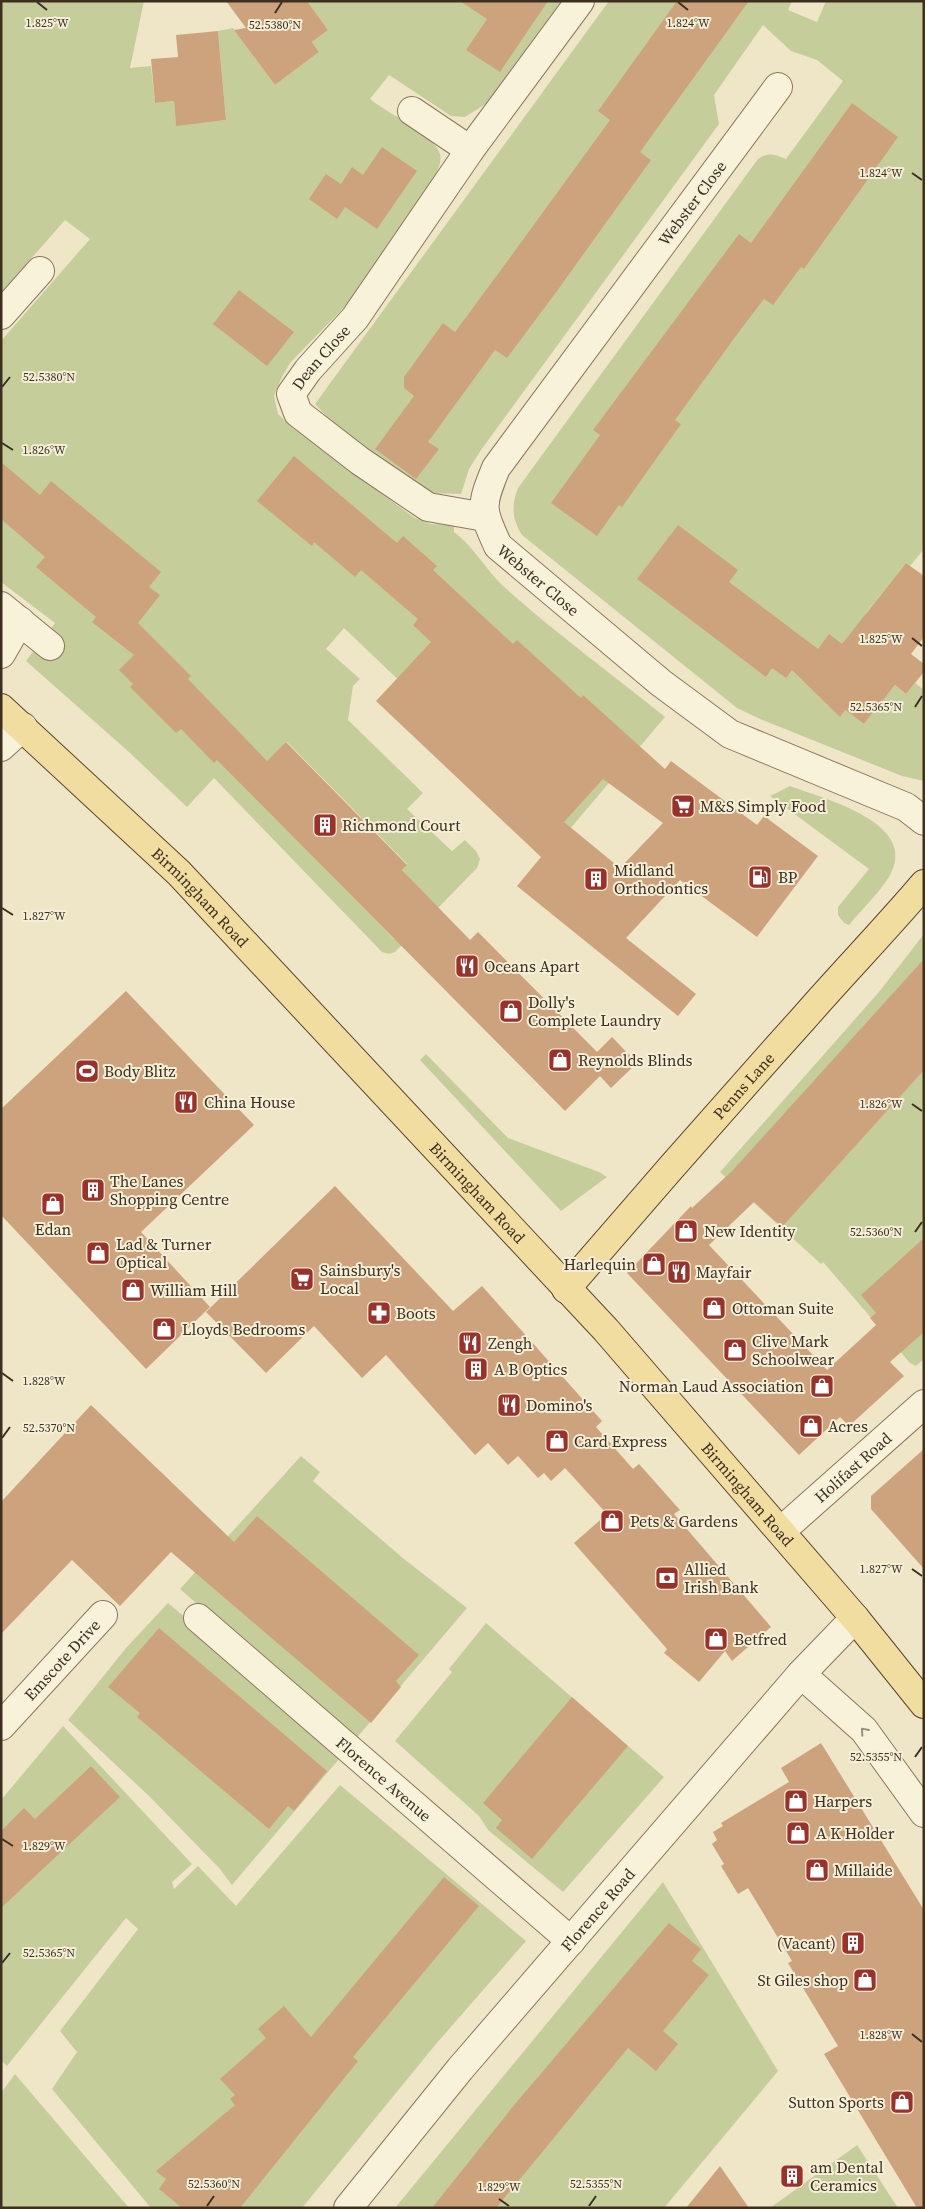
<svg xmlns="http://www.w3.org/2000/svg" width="925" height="2209" font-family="'Source Serif 4',serif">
	<rect width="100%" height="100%" fill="#efe6c7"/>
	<g fill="#c5ce9b" fill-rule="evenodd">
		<path d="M 1,1 L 144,1 L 130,68 L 151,66 L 155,103 L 174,101 L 176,125 L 226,120 L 218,31 L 233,28 L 275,85 L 319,52 L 312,42 L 328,30 L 307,1 L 565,1 L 492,100 L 465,117 L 451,116 L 389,75 L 370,99 C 385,112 435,135 440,154 C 442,162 438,169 435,176 L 349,302 L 290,363 L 281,379 L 274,396 L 278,414 L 294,429 L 415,518 L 431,524 L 454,525 L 454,532 C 473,546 485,568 502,585 C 554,632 611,673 665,717 L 563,837 L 344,628 L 326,649 L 360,679 L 353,686 L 348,720 L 423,793 L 407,809 L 452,851 L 465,840 L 476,851 L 480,859 L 477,868 L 395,952 L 389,954 L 382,952 L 214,778 L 187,807 L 129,752 L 26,661 L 55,623 L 1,582 L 1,341 L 90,239 L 65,220 L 1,293 ZM 287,742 L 407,864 L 402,870 L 432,902 L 394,939 L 243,785 Z"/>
		<path d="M 609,1 L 792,1 L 788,10 L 817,22 L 826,1 L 924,1 L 924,549 L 910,566 L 906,563 L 866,613 L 875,670 L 840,716 L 845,710 L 864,724 L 895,685 L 906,694 L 915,683 L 924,690 L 924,781 L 902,776 L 760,719 L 737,708 L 522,535 C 512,519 511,506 518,488 L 758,159 C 768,152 775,154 786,159 L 843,81 L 817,60 L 791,51 L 763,25 L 714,95 L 719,124 L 481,450 L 469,469 L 461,494 L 427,493 L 414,485 L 354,439 L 331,421 L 315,404 Z"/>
		<path d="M 790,786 C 824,799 922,823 889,877 C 878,894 862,909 849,925 L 844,923 L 838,915 L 838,907 L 869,869 L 770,796 Z"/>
		<polygon points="924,934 924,1359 916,1366 910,1363 823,1262 821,1264 720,1172 879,992"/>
		<polygon points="426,1054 508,1138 599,1172 607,1177 561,1211 420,1060"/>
		<polygon points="301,1456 320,1472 313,1481 404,1559 467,1608 354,1741 180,1589"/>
		<polygon points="168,1603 345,1752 232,1885 219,1868 149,1796 68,1720 126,1648"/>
		<polygon points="486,1623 664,1777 563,1892 488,1830 479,1816 395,1741 452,1672 449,1669"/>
		<polygon points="63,1726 192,1864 172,1882 174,1889 198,1866 236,1906 340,1785 526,1941 436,2044 302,2208 151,2208 52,2089 77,2052 60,2031 138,1929 126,1918 7,2066 1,2060 1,1800"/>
		<polygon points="663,1882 778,2071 764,2088 664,2208 395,2208"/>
		<polygon points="15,2074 129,2208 1,2208 1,2093"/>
		<polygon points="857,2145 898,2208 770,2208"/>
	</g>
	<g fill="#cda37d" fill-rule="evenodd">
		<polygon points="226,1 307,1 328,30 312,42 319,52 275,85 234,30 246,28"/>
		<polygon points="460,1 548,1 500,72 466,50 487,19"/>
		<polygon points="677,1 749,1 640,152 651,160 557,291 507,358 495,350 428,442 439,449 416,479 375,449 414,396 404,388 404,377 443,323 455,332 506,263 610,120 598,111"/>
		<polygon points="218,31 226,120 176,126 174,101 155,103 151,59 178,57 176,35"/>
		<polygon points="852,103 898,137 804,269 801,267 773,305 764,299 741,329 675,420 681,424 622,507 619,505 597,536 551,503 600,435 593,430 739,234 751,243"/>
		<polygon points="382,147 417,171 377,229 345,207 337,219 309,199 326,174 341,184 352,167 363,175"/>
		<polygon points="239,290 294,332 267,366 213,324"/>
		<path d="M 294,456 L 397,543 L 403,536 L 437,566 L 433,570 L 513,644 L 517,640 L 581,698 L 583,695 L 665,769 L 671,761 L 757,825 L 764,816 L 818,856 L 757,937 L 680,880 L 626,938 L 696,994 L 678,1016 L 517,886 L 541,857 L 376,701 L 431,642 L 413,625 L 418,619 L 361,570 L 355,577 L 314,542 L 312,546 L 257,501 ZM 603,779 L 663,823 L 620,868 L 564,822 Z"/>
		<polygon points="1,462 40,495 51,481 161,572 149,587 160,595 138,623 191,676 188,679 267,761 286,742 407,865 402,870 470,940 478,932 597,1052 612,1037 637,1063 611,1088 600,1076 565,1111 217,760 214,763 181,729 176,733 130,687 133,684 119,670 134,655 92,622 96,617 36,567 45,557 1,519"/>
		<polygon points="678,525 738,570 729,582 818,649 829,634 842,644 906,563 924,576 924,637 911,654 924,664 924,672 906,694 895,685 864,724 845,710 840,717 792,670 786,678 772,668 766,677 637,579"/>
		<polygon points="924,959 924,1070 782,1227 754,1202 709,1245 827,1370 876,1325 870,1318 876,1313 861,1295 924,1238 924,1332 890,1362 904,1376 849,1426 840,1417 799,1455 627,1273 691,1206 692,1208 732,1171"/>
		<polygon points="126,991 254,1125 141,1232 210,1307 146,1369 1,1215 1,1109"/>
		<polygon points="335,1186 453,1311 482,1286 602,1421 596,1427 633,1469 639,1464 680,1510 674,1514 771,1627 732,1661 725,1651 699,1682 664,1653 667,1649 574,1543 607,1514 565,1468 551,1481 544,1473 538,1478 518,1456 508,1465 488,1443 475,1455 386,1355 362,1378 314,1326 266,1373 206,1312"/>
		<polygon points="91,1405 234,1542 257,1516 419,1655 396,1681 401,1687 371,1723 171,1552 120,1606 72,1560 1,1634 1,1502"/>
		<polygon points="924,1449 924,1569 871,1509 871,1496"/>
		<polygon points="159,1628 327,1771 294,1811 288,1806 269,1829 137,1717 140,1713 108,1687"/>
		<polygon points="572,1697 628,1746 532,1859 496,1828 502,1820 483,1803"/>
		<polygon points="821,1743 924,1910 924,2208 917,2208 824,2054 838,2046 788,1963 792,1961 748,1888 738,1894 721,1866 724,1864 712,1844 717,1840 713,1832 723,1826 721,1823 789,1782 781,1768"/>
		<polygon points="91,1766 120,1797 1,1908 1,1831 24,1808 35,1819"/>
		<polygon points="444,1877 479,1906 353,2057 358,2061 240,2208 182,2208 159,2189 166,2179 156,2171 235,2105 230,2099 235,2095 220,2079 266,2038 258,2029 262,2025 284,2006 311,2037"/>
		<polygon points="669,1923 701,1949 692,1961 709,1975 663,2031 678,2044 656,2071 628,2048 496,2208 432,2208 515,2104"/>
		<polygon points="720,2166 749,2208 686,2208"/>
	</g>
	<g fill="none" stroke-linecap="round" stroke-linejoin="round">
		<g stroke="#8b785c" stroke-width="30">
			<g id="minor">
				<path id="s1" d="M 778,87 L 496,468 C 480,507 481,508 498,546 L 661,683 L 730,734 L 906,807 L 924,821"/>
				<polyline points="412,111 470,150"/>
				<polyline points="1,315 40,271"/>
				<path id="s2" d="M 485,517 L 428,507 L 360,461 L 298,413 L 291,394 L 308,370 L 355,318 L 470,150 L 580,1"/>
				<polyline points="1,606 50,646"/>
				<polyline points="1,654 20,621"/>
				<polyline points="1,747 23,727"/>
				<path id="s3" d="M 781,1531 L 924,1404"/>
				<path id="s4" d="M 198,1618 L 571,1941"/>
				<polyline points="801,1674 864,1730 924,1813"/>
				<path id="s5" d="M 1,1726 L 103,1615"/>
				<path id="s6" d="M 348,2208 L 460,2069 L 801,1674 L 855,1618"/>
			</g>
		</g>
		<g stroke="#594630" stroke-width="30">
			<g id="major">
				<path id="s7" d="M 1,708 L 179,873 L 606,1330 L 855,1618 L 924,1704"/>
				<path id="s8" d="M 566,1289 C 644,1198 723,1108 803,1019 C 843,973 885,930 924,884"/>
			</g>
		</g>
		<use href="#minor" stroke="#f9f2db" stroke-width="28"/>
		<use href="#major" stroke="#f2dda0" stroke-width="28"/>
	</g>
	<defs><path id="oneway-chevron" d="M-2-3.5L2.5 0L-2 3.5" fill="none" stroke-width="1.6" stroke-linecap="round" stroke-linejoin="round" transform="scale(1.25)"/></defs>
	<use stroke="#9a907e" href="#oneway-chevron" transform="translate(864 1731) rotate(-131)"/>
	<path fill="none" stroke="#3c2f20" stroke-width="2" d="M 37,2 L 47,10M 678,2 L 688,10M 275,13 L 282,2M 912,173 L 922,180M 2,387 L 10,377M 2,443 L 13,450M 912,638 L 922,646M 915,707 L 922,696M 2,908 L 13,915M 912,1104 L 922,1111M 915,1232 L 922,1222M 2,1373 L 13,1381M 2,1438 L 10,1427M 912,1569 L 922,1576M 915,1757 L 922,1747M 2,1839 L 13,1846M 2,1963 L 10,1953M 912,2034 L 922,2042M 499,2199 L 509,2206M 207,2206 L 214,2196M 589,2206 L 596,2196"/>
	<defs>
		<g id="supermarket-square" transform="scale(1.25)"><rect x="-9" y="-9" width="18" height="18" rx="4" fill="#9b312b" stroke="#f6efd7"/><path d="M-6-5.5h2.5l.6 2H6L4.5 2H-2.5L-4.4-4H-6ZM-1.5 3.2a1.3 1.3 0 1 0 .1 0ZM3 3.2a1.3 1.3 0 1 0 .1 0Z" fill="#fff"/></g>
		<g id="building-square" transform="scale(1.25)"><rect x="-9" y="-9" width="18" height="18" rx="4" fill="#9b312b" stroke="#f6efd7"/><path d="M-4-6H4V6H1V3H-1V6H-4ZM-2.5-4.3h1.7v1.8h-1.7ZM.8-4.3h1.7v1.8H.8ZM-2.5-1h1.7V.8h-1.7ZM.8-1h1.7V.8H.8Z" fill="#fff"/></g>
		<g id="fuel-square" transform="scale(1.25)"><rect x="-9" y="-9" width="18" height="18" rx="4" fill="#9b312b" stroke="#f6efd7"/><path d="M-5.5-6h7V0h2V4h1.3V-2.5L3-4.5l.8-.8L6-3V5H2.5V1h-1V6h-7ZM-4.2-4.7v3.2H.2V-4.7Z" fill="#fff"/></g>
		<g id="restaurant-square" transform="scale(1.25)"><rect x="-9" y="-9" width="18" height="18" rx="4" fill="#9b312b" stroke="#f6efd7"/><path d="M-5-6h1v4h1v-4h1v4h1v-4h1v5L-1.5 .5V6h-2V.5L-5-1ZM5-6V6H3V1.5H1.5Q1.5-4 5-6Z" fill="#fff"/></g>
		<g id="shop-square" transform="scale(1.25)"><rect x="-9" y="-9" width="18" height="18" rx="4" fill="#9b312b" stroke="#f6efd7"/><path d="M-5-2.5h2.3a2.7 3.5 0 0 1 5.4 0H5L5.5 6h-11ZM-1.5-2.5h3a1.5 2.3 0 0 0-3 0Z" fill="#fff"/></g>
		<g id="stadium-square" transform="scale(1.25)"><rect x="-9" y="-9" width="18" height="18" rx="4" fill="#9b312b" stroke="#f6efd7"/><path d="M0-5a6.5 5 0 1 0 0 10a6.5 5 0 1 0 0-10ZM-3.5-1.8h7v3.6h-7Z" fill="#fff"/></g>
		<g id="pharmacy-square" transform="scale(1.25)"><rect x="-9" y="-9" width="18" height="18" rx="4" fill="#9b312b" stroke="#f6efd7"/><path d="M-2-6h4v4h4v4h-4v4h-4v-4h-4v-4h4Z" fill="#fff"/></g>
		<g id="bank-square" transform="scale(1.25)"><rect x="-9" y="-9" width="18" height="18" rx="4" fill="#9b312b" stroke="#f6efd7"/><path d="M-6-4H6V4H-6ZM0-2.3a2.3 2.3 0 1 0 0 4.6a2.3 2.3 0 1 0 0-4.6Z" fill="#fff"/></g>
	</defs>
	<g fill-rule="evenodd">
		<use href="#supermarket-square" x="683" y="806"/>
		<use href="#building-square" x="325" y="825"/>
		<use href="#fuel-square" x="760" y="877"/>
		<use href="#building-square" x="596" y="879"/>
		<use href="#restaurant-square" x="467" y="966"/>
		<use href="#shop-square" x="511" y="1011"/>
		<use href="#shop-square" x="560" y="1060"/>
		<use href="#stadium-square" x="87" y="1071"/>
		<use href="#restaurant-square" x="186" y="1102"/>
		<use href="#building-square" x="93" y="1190"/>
		<use href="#shop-square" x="53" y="1204"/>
		<use href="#shop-square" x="686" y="1231"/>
		<use href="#shop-square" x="98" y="1253"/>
		<use href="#shop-square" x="654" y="1264"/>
		<use href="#restaurant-square" x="679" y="1272"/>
		<use href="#supermarket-square" x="302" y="1279"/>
		<use href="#shop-square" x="133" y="1290"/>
		<use href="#shop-square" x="714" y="1308"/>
		<use href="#pharmacy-square" x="379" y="1313"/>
		<use href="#shop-square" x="164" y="1329"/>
		<use href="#restaurant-square" x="470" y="1343"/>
		<use href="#shop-square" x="735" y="1350"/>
		<use href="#building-square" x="476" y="1369"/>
		<use href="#shop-square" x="822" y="1386"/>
		<use href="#restaurant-square" x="509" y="1405"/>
		<use href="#shop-square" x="811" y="1426"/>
		<use href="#shop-square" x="557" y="1441"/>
		<use href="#shop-square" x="612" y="1521"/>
		<use href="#bank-square" x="667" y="1578"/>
		<use href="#shop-square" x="716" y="1639"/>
		<use href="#shop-square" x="796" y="1801"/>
		<use href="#shop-square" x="798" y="1833"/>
		<use href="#shop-square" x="817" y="1870"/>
		<use href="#building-square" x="853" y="1943"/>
		<use href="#shop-square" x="865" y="1980"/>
		<use href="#shop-square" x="902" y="2102"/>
		<use href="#building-square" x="792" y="2176"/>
	</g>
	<g text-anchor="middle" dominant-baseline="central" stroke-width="4" stroke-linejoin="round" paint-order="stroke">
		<g font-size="16" fill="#3c2f20" stroke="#f6efd7">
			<text transform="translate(692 203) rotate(-53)">Webster Close</text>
			<text stroke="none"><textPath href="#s2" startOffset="286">Dean Close</textPath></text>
			<text stroke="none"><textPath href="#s1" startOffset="609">Webster Close</textPath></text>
			<text stroke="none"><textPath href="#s7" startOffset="275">Birmingham Road</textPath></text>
			<text stroke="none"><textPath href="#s8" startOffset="270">Penns Lane</textPath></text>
			<text stroke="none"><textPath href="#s7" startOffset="680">Birmingham Road</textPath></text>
			<text stroke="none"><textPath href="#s3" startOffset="96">Holifast Road</textPath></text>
			<text stroke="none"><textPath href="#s7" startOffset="1085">Birmingham Road</textPath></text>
			<text stroke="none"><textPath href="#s5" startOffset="90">Emscote Drive</textPath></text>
			<text stroke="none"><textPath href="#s4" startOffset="246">Florence Avenue</textPath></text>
			<text stroke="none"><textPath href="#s6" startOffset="389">Florence Road</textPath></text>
		</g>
		<g font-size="16" fill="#3c2f20" stroke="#f6efd7" text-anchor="start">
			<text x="700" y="806">M&amp;S Simply Food</text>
			<text x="342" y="825">Richmond Court</text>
			<text x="614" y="870">Midland<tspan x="614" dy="18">Orthodontics</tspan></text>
			<text x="778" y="877">BP</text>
			<text x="484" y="966">Oceans Apart</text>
			<text x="528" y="1002">Dolly's<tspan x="528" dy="18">Complete Laundry</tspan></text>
			<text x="578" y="1060">Reynolds Blinds</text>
			<text x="104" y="1071">Body Blitz</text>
			<text x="204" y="1102">China House</text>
			<text x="110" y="1181">The Lanes<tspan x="110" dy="18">Shopping Centre</tspan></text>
			<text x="53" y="1229" text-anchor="middle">Edan</text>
			<text x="704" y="1231">New Identity</text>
			<text x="116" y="1244">Lad &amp; Turner<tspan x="116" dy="18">Optical</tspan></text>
			<text x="636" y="1264" text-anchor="end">Harlequin</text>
			<text x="320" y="1270">Sainsbury's<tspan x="320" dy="18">Local</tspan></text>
			<text x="696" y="1272">Mayfair</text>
			<text x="150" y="1290">William Hill</text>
			<text x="732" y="1308">Ottoman Suite</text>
			<text x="396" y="1313">Boots</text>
			<text x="182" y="1329">Lloyds Bedrooms</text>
			<text x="752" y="1341">Clive Mark<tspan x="752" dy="18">Schoolwear</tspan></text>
			<text x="488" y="1343">Zengh</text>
			<text x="494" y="1369">A B Optics</text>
			<text x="804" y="1386" text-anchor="end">Norman Laud Association</text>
			<text x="526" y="1405">Domino's</text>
			<text x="828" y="1426">Acres</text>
			<text x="574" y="1441">Card Express</text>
			<text x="630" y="1521">Pets &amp; Gardens</text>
			<text x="684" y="1569">Allied<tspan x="684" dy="18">Irish Bank</tspan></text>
			<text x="734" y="1639">Betfred</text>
			<text x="814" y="1801">Harpers</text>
			<text x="816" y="1833">A K Holder</text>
			<text x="834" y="1870">Millaide</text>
			<text x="836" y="1943" text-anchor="end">(Vacant)</text>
			<text x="848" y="1980" text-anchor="end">St Giles shop</text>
			<text x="884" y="2102" text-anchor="end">Sutton Sports</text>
			<text x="810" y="2167">am Dental<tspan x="810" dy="18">Ceramics</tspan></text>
		</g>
	</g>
	<g font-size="12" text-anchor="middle" fill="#3c2f20" stroke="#f6efd7" stroke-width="4" stroke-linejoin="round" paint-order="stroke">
		<text x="47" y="27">1.825°W</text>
		<text x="688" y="27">1.824°W</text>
		<text x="275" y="29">52.5380°N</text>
		<text x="881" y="177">1.824°W</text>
		<text x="49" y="381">52.5380°N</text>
		<text x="44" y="454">1.826°W</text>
		<text x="881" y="643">1.825°W</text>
		<text x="876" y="711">52.5365°N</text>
		<text x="44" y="920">1.827°W</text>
		<text x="881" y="1108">1.826°W</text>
		<text x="876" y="1236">52.5360°N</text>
		<text x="44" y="1385">1.828°W</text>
		<text x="49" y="1432">52.5370°N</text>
		<text x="881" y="1573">1.827°W</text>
		<text x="876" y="1761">52.5355°N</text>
		<text x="44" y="1850">1.829°W</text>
		<text x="49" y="1957">52.5365°N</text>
		<text x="881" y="2039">1.828°W</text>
		<text x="214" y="2188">52.5360°N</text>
		<text x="596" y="2188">52.5355°N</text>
		<text x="499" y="2191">1.829°W</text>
	</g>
	<rect width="925" height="2209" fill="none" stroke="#3c2f20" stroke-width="5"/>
</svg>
